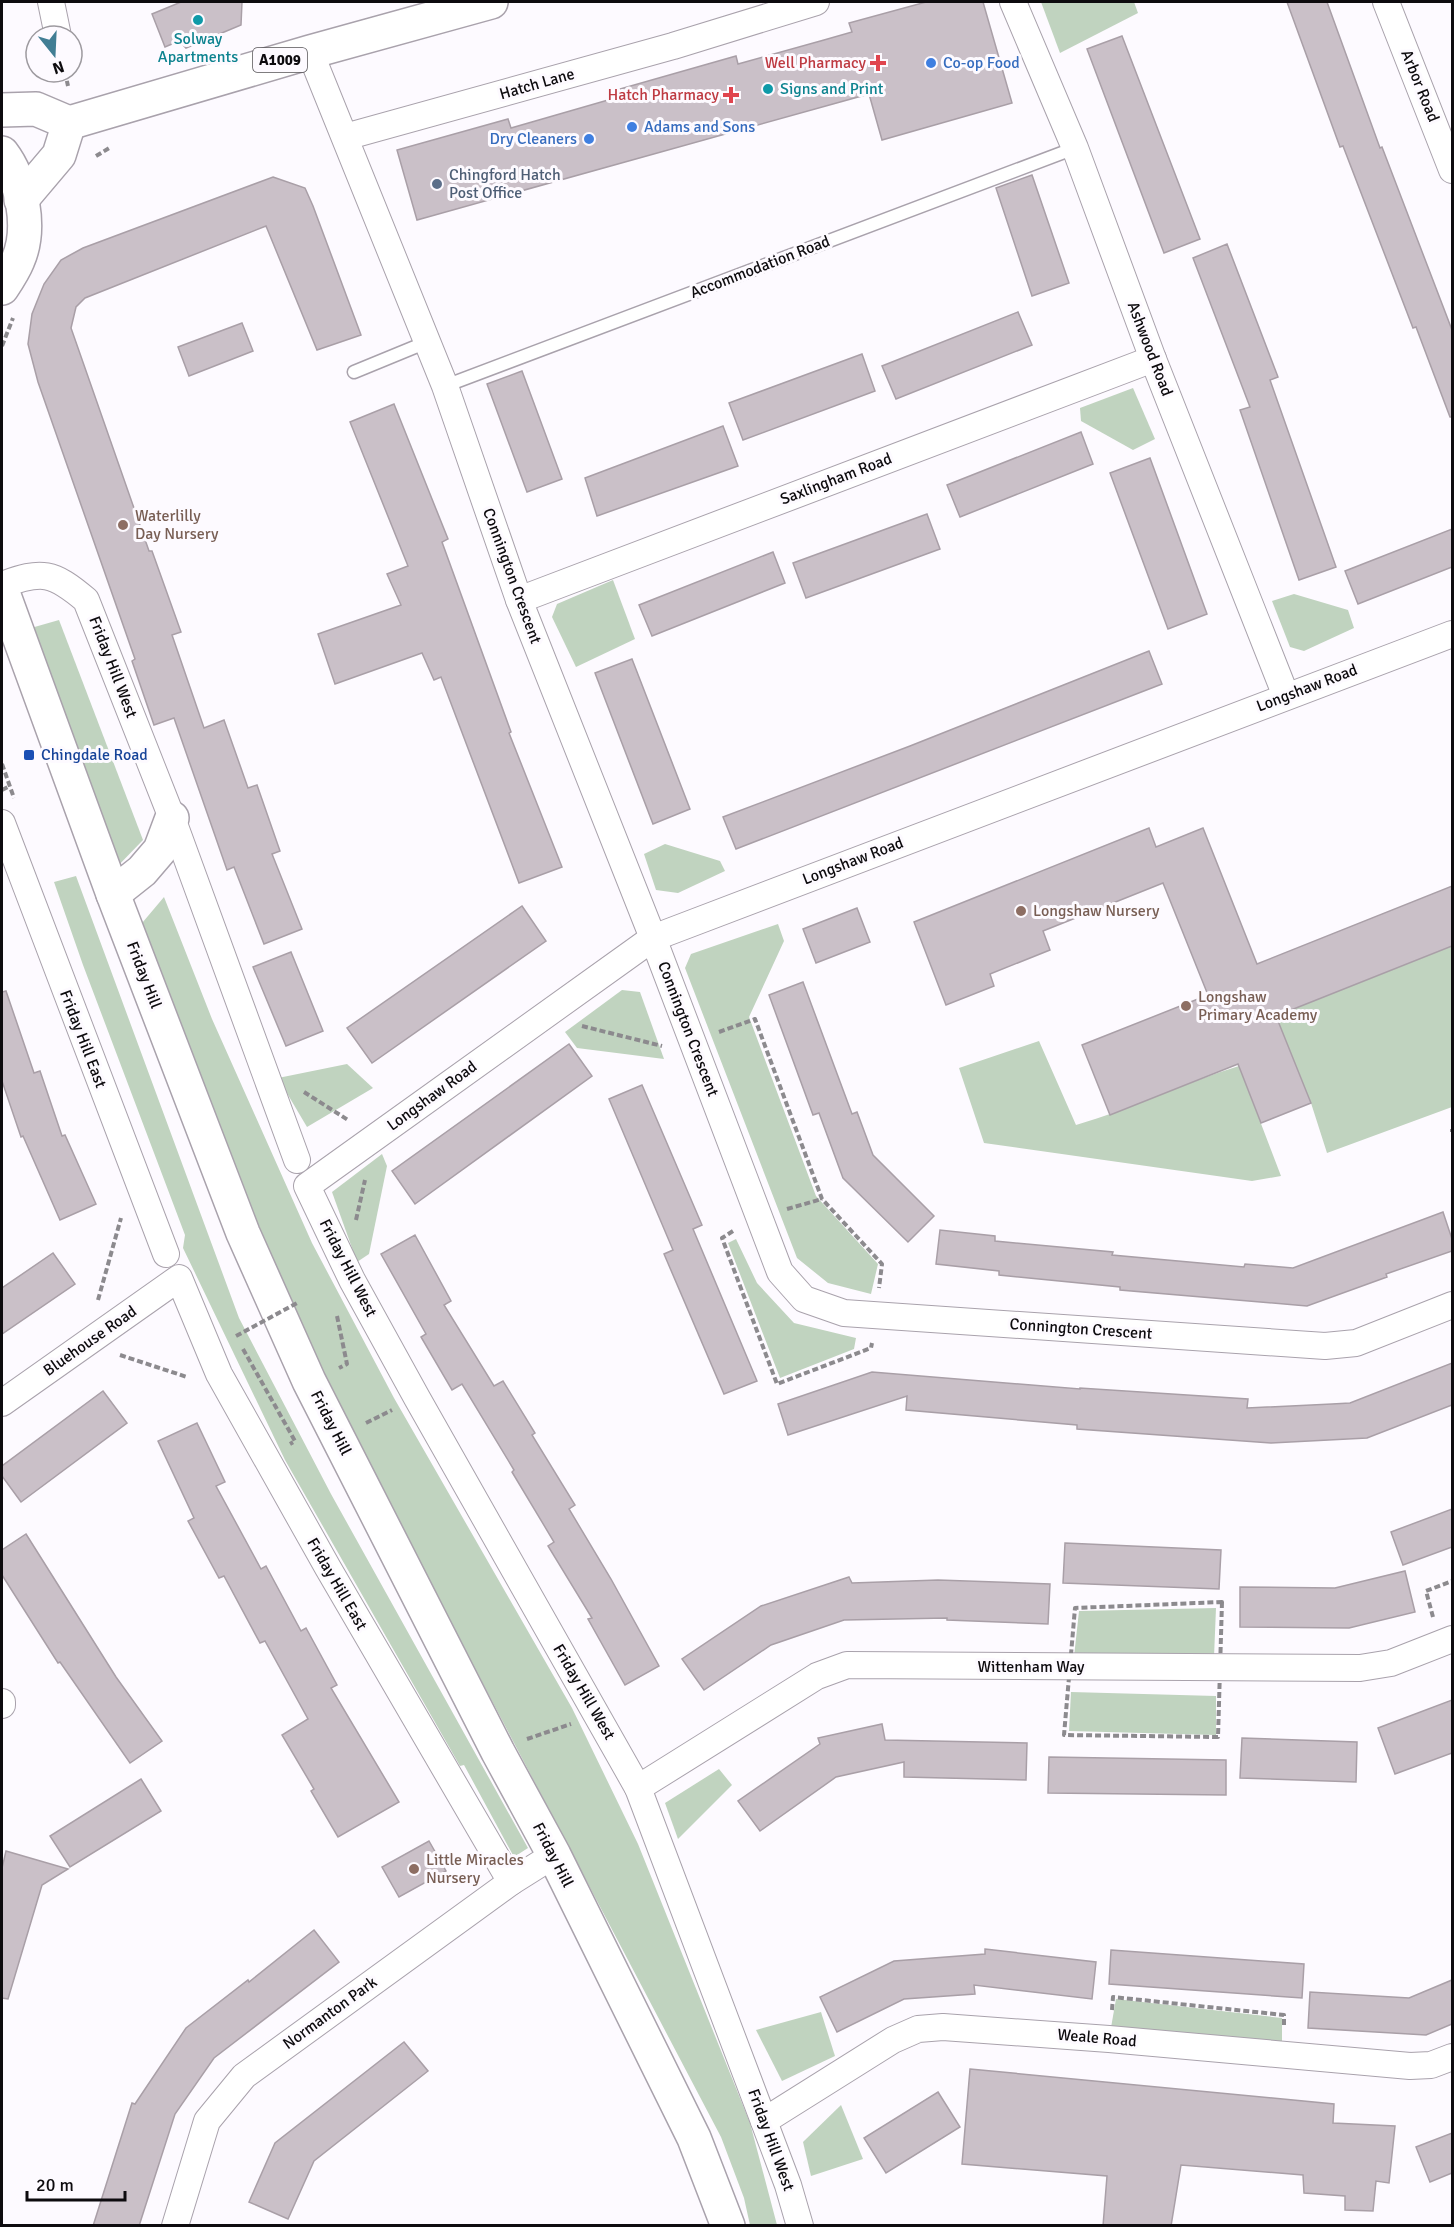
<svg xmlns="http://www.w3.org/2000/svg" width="1454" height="2227" font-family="Signika,sans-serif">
	<rect width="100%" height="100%" fill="#fdfaff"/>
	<g fill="#c0d3bf">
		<polygon points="1041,2 1134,2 1138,13 1060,53"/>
		<polygon points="1133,388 1155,439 1133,450 1081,421 1080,408"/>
		<polygon points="613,580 635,639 576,667 552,617 557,604"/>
		<polygon points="1294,594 1348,610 1354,628 1304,651 1290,647 1272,601"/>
		<polygon points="59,620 143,840 112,872 31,628"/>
		<polygon points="665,844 720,861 725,871 678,893 656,890 644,854"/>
		<polygon points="76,876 239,1318 331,1494 528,1848 514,1857 464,1765 460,1766 285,1460 183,1248 185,1235 83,965 54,882"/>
		<polygon points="164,897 212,1019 312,1243 394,1398 572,1708 638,1844 750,2123 777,2225 750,2225 744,2198 721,2137 379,1486 256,1236 137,929"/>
		<polygon points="778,924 784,941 749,1017 816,1196 878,1264 871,1294 828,1283 797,1258 685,968 691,954"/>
		<polygon points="1452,946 1452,1107 1327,1153 1311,1103 1276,1016"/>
		<polygon points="622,990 640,992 664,1059 577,1048 565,1032"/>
		<path d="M 1039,1041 L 1076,1125 C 1132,1109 1183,1083 1239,1066 L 1281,1176 L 1252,1181 L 984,1143 L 959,1068 Z"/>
		<polygon points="347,1064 373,1088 307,1127 278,1078"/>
		<polygon points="382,1154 387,1166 369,1254 357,1262 332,1192"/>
		<polygon points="736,1239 757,1283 794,1323 856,1338 854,1349 780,1378 728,1243"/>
		<polygon points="1216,1608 1214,1657 1074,1657 1079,1611"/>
		<polygon points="1071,1692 1216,1696 1216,1735 1069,1731"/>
		<polygon points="719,1769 732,1785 678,1839 665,1803"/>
		<polygon points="1116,1999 1282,2018 1282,2051 1109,2039"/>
		<polygon points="821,2012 835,2056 782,2081 756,2030"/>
		<polygon points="841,2105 863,2159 811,2176 803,2142"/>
	</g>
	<g fill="#cac0c8" stroke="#a99fa7" stroke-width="1.5">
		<polygon points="181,2 242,2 241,25 186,48 179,41 165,47 152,14"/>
		<polygon points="926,2 983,2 1012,103 882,140 869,94 417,220 397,150 508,119 511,128 622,96 620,89 736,56 738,64 824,40 852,32 849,23"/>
		<polygon points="1287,2 1327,2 1380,148 1382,147 1452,330 1452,417 1450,417 1416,327 1413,328 1343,146 1340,147"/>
		<polygon points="1122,36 1200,239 1164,253 1087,49"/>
		<polygon points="1032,175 1069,283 1032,296 996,188"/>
		<polygon points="273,177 305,188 313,206 361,335 317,350 266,226 85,298 76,307 71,328 149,551 152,551 181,632 172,635 204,728 224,720 248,788 257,785 280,851 272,854 302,929 264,944 234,867 227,870 174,718 154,725 132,661 135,659 38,382 28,344 32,314 44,284 61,260 83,248"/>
		<polygon points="1227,244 1278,377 1270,380 1336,567 1299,580 1240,410 1250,407 1193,258"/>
		<polygon points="1018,312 1032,345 896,399 882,366"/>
		<polygon points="242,323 253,351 189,376 178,347"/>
		<polygon points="862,354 875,391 743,440 729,403"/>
		<polygon points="522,371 562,479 527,492 487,384"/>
		<polygon points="394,404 448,539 442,542 511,732 509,733 562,867 519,883 441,677 434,680 422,653 335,684 318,634 401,605 387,574 408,566 350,422"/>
		<polygon points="723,426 738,466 597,516 585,478"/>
		<polygon points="1081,432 1093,464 960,517 947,485"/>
		<polygon points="1150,458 1207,614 1168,629 1110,473"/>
		<polygon points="927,514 940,549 806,598 793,563"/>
		<polygon points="1452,529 1452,567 1358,604 1345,571"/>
		<polygon points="773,552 785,583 652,636 639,605"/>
		<polygon points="1149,651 1162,684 736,849 723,817 910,746"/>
		<polygon points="632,659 690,809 653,824 595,673"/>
		<polygon points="1149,828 1156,847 1203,828 1257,964 1452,886 1452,946 1276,1016 1311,1103 1261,1123 1238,1064 1110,1115 1082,1045 1208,995 1163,883 1043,931 1050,950 990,974 994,986 946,1005 914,922"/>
		<polygon points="522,906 546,941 372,1063 347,1028"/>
		<polygon points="857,908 870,942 816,963 803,929"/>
		<polygon points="291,952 323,1031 286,1046 253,967"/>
		<polygon points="803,982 852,1114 857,1112 873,1155 934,1216 908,1242 843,1178 819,1113 813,1115 769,995"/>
		<polygon points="6,991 34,1073 40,1071 62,1136 65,1135 96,1204 60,1220 23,1136 21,1137 2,1081 2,992"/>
		<polygon points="569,1044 592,1076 415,1204 392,1171"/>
		<polygon points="642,1085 702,1225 693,1229 757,1381 724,1394 664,1254 673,1250 609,1099"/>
		<polygon points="1443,1212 1452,1239 1452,1251 1386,1274 1387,1277 1307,1306 1120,1290 1120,1287 999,1275 999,1271 936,1264 940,1230 995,1236 995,1241 1113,1252 1112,1255 1244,1267 1245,1264 1293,1268"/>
		<polygon points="415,1235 451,1301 444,1305 494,1386 503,1381 535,1433 532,1435 575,1505 569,1509 611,1579 659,1666 625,1685 588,1619 592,1618 548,1546 554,1542 512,1472 514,1470 462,1384 452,1390 421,1337 426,1334 381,1254"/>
		<polygon points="53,1253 75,1284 2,1334 2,1288"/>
		<polygon points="1452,1363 1452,1405 1367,1438 1271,1443 1077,1429 1077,1425 906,1410 907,1396 788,1435 778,1404 872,1372 1080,1389 1080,1388 1248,1399 1247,1408 1332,1404 1350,1403"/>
		<polygon points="103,1391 127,1423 21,1502 2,1476 2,1466"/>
		<polygon points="197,1423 225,1482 216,1486 261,1569 266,1566 301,1631 306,1628 337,1685 331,1688 399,1802 338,1837 311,1791 314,1789 282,1735 308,1719 265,1641 260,1643 224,1576 219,1578 188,1521 194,1518 158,1441"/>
		<polygon points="1452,1509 1452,1547 1403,1565 1391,1532"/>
		<polygon points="26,1534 116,1677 162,1741 130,1763 60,1662 58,1663 2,1575 2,1550"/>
		<polygon points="1065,1543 1221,1550 1219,1589 1063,1583"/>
		<polygon points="1405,1571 1415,1612 1349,1628 1240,1627 1240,1587 1335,1588"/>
		<polygon points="849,1577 852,1583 938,1580 1050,1584 1048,1624 947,1620 947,1618 844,1620 771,1645 704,1690 682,1659 761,1606"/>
		<polygon points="1452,1700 1452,1753 1395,1774 1378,1728"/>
		<polygon points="882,1724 885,1740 1027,1743 1026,1780 904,1777 904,1762 836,1777 760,1831 738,1801 820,1744 818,1738"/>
		<polygon points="1242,1738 1357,1742 1356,1782 1240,1778"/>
		<polygon points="1049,1757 1226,1760 1226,1795 1048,1793"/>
		<polygon points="141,1779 161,1811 70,1867 50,1836"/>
		<polygon points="429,1841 446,1871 399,1897 382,1867"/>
		<polygon points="6,1851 68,1869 42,1885 8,1999 2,1998 2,1868"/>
		<polygon points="314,1930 339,1962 214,2058 175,2114 139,2226 93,2226 132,2103 135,2104 186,2028 248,1980 249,1982"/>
		<polygon points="985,1949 1096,1962 1092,1999 974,1985 975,1994 904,1999 837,2032 820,1997 894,1961 985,1954"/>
		<polygon points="1111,1950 1304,1964 1302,1998 1109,1984"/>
		<polygon points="1452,1980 1452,2024 1426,2035 1308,2028 1310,1992 1409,1998"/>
		<polygon points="404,2042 428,2071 314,2161 288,2219 249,2202 275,2143"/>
		<polygon points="970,2069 1334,2104 1333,2123 1395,2126 1389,2183 1376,2181 1373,2211 1345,2210 1345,2196 1304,2193 1303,2175 1181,2165 1171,2226 1103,2226 1107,2176 962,2164"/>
		<polygon points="938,2092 960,2127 886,2173 864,2138"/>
		<polygon points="1452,2133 1452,2173 1430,2182 1416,2147"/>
	</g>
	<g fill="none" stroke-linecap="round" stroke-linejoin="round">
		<g stroke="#a9a2ac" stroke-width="15">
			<g id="lane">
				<polyline points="354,372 427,342"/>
				<polyline points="445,386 1075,148"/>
			</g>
		</g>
		<g stroke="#a9a2ac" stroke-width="28">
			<g id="street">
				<polyline points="51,2 58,36"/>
				<polyline points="1013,2 1075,148 1153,359 1286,696"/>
				<polyline points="1386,2 1452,170"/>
				<polyline points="310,52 445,386 519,600 653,938 780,1272 804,1299 844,1313 1325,1346 1356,1343 1452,1305"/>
				<polyline points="345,137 673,46 816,2"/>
				<path d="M 2,585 C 42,570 53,572 86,600 L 172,818 L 297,1160"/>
				<polyline points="519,600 1153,359"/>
				<polyline points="2,823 166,1254"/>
				<polyline points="2,1403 179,1278 219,1374 328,1568 511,1882"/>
				<polyline points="2,1702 2,1705"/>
				<polyline points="638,1788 817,1676 847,1665 1360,1668 1391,1663 1452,1639"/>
				<polyline points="764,2121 893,2040 918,2029 943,2027 1109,2039 1410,2066 1431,2065 1452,2057"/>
				<polyline points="175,2226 207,2121 244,2076 511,1882 554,1855"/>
				<polyline points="800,2226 788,2185 638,1788 417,1398 352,1280 307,1186 653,938 1452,634"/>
			</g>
		</g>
		<g stroke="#a9a2ac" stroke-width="36">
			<g id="secondary">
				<polyline points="2,590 113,894 243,1233 309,1381 498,1752 554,1855 694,2138 728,2226"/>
				<polyline points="113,894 142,871 160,850 172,818"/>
			</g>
		</g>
		<g stroke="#a9a2ac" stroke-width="36">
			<g id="primary">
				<polyline points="2,110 36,109 69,123 310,52 491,2"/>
				<path d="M 2,153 C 22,179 32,228 18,260 C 14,270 8,279 2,288"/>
				<polyline points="21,200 59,155 69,123"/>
			</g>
		</g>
		<g stroke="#8c8a8e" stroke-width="4" stroke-dasharray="6 3" stroke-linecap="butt">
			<polyline points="65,72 68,86"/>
			<polyline points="96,156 111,147"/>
			<polyline points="2,346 13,318"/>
			<polyline points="2,764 14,798"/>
			<polyline points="2,790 10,786"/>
			<polyline points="582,1026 662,1046"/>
			<polyline points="719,1032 755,1019 822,1199 882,1264 879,1288"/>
			<polyline points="304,1092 348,1120"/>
			<polyline points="1452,1129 1452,1132"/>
			<polyline points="787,1209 822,1199"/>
			<polyline points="356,1220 365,1180"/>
			<polyline points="733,1231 722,1238 777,1384 871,1348 872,1343"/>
			<polyline points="98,1300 121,1218"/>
			<polyline points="337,1316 347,1364 339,1368"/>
			<polyline points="243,1349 295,1441 290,1444"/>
			<polyline points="120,1355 187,1377"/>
			<polyline points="366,1423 392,1410"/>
			<polygon points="1222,1602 1218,1737 1064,1735 1075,1608"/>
			<polyline points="1433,1617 1426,1591 1452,1581"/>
			<polyline points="527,1739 571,1724"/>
			<polyline points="1112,2010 1113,1997 1284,2015 1284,2025"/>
		</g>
		<use href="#lane" stroke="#fff" stroke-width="12"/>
		<use href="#street" stroke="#fff" stroke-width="26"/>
		<use href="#secondary" stroke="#fff" stroke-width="33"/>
		<use href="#primary" stroke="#fff" stroke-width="33"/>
		<polyline stroke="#8c8a8e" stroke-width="4" stroke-dasharray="6 3" stroke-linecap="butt" points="236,1336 299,1302"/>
	</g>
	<g fill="#0f9aa8" stroke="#fdfaff" stroke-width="2">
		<circle cx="198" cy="20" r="6"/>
		<circle cx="768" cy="89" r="6"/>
	</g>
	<g fill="#e0444e" stroke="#fdfaff" stroke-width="2">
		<path d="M875 54h6v6h6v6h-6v6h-6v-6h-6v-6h6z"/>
		<path d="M728 86h6v6h6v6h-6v6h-6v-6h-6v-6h6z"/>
	</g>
	<g fill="#3f7fe0" stroke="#fdfaff" stroke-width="2">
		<circle cx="931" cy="63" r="6"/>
		<circle cx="632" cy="127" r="6"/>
		<circle cx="589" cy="139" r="6"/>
	</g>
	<circle fill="#5c6f8a" stroke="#fdfaff" stroke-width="2" cx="437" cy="184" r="6"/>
	<g fill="#8d6e63" stroke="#fdfaff" stroke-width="2">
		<circle cx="123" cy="525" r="6"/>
		<circle cx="1021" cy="911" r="6"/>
		<circle cx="1186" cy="1006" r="6"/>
		<circle cx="414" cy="1869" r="6"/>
	</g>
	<rect fill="#1a4fb4" stroke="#fdfaff" stroke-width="2" x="23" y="749" width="12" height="12" rx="3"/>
	<g text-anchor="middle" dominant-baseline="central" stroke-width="6" stroke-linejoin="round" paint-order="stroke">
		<rect fill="#fdfaff" stroke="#555356" stroke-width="1.5" x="253" y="48" width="54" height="24" rx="4.5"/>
		<g font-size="15" font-weight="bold" fill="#0d0b0e">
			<text x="280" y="60">A1009</text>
		</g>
		<g font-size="16" fill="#0d838f" stroke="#fdfaff">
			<text x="198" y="39">Solway<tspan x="198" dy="18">Apartments</tspan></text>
			<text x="780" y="89" text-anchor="start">Signs and Print</text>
		</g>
		<g font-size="16" fill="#be3a42" stroke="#fdfaff" text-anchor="end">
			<text x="866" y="63">Well Pharmacy</text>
			<text x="719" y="95">Hatch Pharmacy</text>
		</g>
		<g font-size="16" fill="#366cbe" stroke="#fdfaff" text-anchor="start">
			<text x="943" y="63">Co-op Food</text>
			<text x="644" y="127">Adams and Sons</text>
			<text x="577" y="139" text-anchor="end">Dry Cleaners</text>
		</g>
		<g font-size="16" fill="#0d0b0e" stroke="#fdfaff">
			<text transform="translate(537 84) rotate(-16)">Hatch Lane</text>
			<text transform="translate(1420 86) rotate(68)">Arbor Road</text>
			<text transform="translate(760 267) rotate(-21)">Accommodation Road</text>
			<text transform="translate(1150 349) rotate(69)">Ashwood Road</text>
			<text transform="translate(836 479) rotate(-21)">Saxlingham Road</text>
			<text transform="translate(512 576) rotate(70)">Connington Crescent</text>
			<text transform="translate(113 667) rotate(69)">Friday Hill West</text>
			<text transform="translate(1307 688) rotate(-21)">Longshaw Road</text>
			<text transform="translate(853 861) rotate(-21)">Longshaw Road</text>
			<text transform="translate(144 975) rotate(69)">Friday Hill</text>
			<text transform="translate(688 1029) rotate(69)">Connington Crescent</text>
			<text transform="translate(83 1039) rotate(69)">Friday Hill East</text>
			<text transform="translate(432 1096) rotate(-36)">Longshaw Road</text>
			<text transform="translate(348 1268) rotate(63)">Friday Hill West</text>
			<text transform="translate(1081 1329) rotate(4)">Connington Crescent</text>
			<text transform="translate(90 1341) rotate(-35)">Bluehouse Road</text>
			<text transform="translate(331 1423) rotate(63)">Friday Hill</text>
			<text transform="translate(337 1584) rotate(60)">Friday Hill East</text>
			<text x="1031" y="1667">Wittenham Way</text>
			<text transform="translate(584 1692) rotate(60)">Friday Hill West</text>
			<text transform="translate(553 1855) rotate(63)">Friday Hill</text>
			<text transform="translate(330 2013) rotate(-36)">Normanton Park</text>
			<text transform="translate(1097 2038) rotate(5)">Weale Road</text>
			<text transform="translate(771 2140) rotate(70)">Friday Hill West</text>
		</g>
		<g font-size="16" fill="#4e5e75" stroke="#fdfaff" text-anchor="start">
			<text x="449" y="175">Chingford Hatch<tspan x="449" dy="18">Post Office</tspan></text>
		</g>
		<g font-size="16" fill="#785e54" stroke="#fdfaff" text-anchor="start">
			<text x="135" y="516">Waterlilly<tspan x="135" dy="18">Day Nursery</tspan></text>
			<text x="1033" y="911">Longshaw Nursery</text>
			<text x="1198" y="997">Longshaw<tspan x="1198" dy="18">Primary Academy</tspan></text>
			<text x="426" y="1860">Little Miracles<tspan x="426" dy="18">Nursery</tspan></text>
		</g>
		<g font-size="16" fill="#164399" stroke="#fdfaff" text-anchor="start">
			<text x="41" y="755">Chingdale Road</text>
		</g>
	</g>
	<rect width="1454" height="2227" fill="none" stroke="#0d0b0e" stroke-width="6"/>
	<g transform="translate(54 54) rotate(162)"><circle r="28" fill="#fdfaff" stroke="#9d9a9f" stroke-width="1.5"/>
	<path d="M0-4.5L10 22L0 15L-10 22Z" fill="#417e94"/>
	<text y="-9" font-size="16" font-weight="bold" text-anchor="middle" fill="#0d0b0e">N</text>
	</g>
	<path d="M27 2191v9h98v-9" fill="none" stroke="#0d0b0e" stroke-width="3"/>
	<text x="36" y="2191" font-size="18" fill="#0d0b0e" stroke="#fdfaff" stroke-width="4.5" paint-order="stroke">20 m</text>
</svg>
